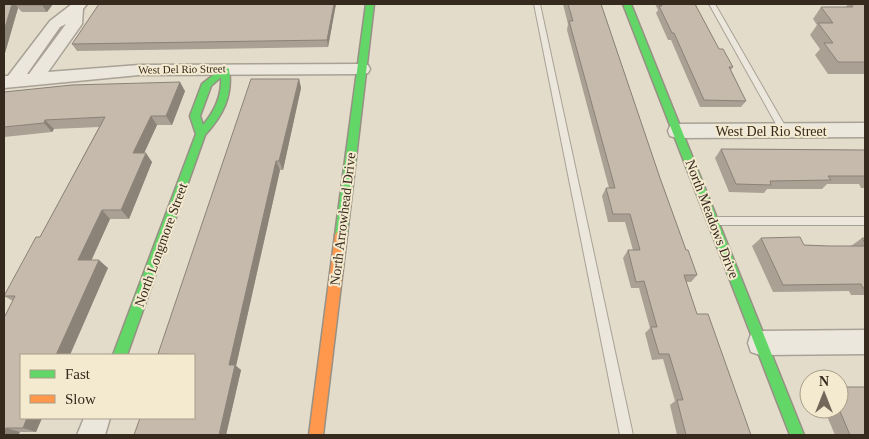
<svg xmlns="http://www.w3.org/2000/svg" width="869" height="439" font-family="'Times New Roman',serif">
	<rect width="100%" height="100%" fill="#e3dccb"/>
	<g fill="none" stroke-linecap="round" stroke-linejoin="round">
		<g stroke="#a8a195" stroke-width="2">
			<g id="lane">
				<polygon points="534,4 540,4 633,435 620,435"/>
				<polygon points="709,4 715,4 788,131 787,133 781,133"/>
				<polygon points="714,217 865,217 865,225 714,225 710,224 709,221 710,218"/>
			</g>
		</g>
		<g stroke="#a8a195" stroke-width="3">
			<g id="street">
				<path d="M 72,4 L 87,4 L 83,9 L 82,24 L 48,72 L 139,65 L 362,64 L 368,65 L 370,69 L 368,73 L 362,74 L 139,75 L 4,88 L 4,76 L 8,76 L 50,21 ZM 66,24 L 29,74 L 27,74 L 60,27 Z"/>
				<polygon points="865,123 865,137 677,138 670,136 668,131 670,126 677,124"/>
				<polygon points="865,330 865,354 760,355 751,352 748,343 751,334 760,331"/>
				<polygon points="84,418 110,418 105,435 77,435"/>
			</g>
		</g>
		<g stroke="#979084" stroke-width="3">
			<g id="fast">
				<polygon points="366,4 374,4 347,235 345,238 341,240 337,238 335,235"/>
				<polygon points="623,4 631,4 804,435 790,435"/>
				<path d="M 225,66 L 229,69 C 233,96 223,115 205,135 L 127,355 L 113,355 L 196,134 L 190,116 L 202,84 ZM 221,77 C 222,96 215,111 203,125 L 200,116 L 211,86 Z"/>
			</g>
		</g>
		<g stroke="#979084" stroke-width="3">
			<polygon id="slow" points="341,230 345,232 347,235 323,435 309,435 335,235 337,232"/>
		</g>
		<use href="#lane" fill="#ebe7dd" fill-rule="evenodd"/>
		<use href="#street" fill="#ebe7dd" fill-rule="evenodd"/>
		<use href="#fast" fill="#63d668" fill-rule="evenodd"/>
		<use href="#slow" fill="#ff974d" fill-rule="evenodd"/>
	</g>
	<g fill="#aaa094">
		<polygon points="4,4 53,4 47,12 22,12 18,8 5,53"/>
		<polygon points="336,4 328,47 77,51 72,44"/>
		<polygon points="563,4 601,4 660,178 686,250 697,275 691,282 686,282 697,314 751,435 677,435 670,405 675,401 663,359 652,360 645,333 650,328 639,288 631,288 623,258 628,250 633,250 625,222 608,222 602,196 606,188 609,188 567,30 568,24"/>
		<polygon points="655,4 695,4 719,49 733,67 731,70 746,101 741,107 700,107 671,40 668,40 656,13 658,10"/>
		<polygon points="848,4 865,4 865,74 828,74 815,55 820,49 810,35 817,25 813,19 821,7 846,7"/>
		<polygon points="299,79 301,88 283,170 280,170 236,366 241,370 226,435 134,435 194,418 194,355 160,355 158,354"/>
		<polygon points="185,91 172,125 157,125 144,153 152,162 129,219 110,219 91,260 108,268 21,418 42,418 36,432 20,432 18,435 4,435 13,301 4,296 40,237 99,127 54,129 52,132 4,137 4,92"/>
		<polygon points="721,149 865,150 865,188 861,188 859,184 827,184 822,189 767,189 764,193 729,192 715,158"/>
		<polygon points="761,238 804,245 829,246 851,246 862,238 865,238 865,295 851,295 849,291 773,292 752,246"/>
		<polygon points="824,409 839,409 865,435 835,435"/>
	</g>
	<g fill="#8b8278">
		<polygon points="12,4 19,4 16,5 18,8 5,53 4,54 4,31"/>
		<polygon points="42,4 53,4 47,12 42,5"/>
		<polygon points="334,4 336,4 328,47 327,40"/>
		<polygon points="299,79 301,88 283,170 279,161"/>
		<polygon points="180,82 185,91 172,125 166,116"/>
		<polygon points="151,116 157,125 140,162 133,153"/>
		<polygon points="45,120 54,129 52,132 44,123"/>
		<polygon points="146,153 152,162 129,219 121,210"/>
		<polygon points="276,161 280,170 236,366 241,370 226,435 219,435 229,365"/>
		<polygon points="102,210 110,219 88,268 78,260"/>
		<polygon points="99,260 108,268 70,355 56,355"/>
		<polygon points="27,418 42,418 36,432 23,428"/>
		<polygon points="6,428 20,432 18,435 4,435 4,433"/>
	</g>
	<g fill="#c6baac" stroke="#8b8278">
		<polygon points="4,4 12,4 4,31"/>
		<polygon points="17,4 42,4 42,5 16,5"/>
		<polygon points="99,4 334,4 327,40 72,44"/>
		<polygon points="568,4 601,4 660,178 686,250 688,250 697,275 684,275 697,314 708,314 751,435 686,435 677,400 683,400 669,354 659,354 651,327 657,327 644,281 636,282 628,250 640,250 630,214 613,214 606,188 615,188 569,21 573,21"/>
		<polygon points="661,4 695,4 719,49 723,49 733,67 729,67 746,101 704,100 674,33 672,33 659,6 662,6"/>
		<polygon points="851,4 865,4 865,62 838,62 824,43 833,43 818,23 833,23 821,7 853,7"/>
		<polygon points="251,79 299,79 279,161 276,161 229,365 235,365 219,435 134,435 140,418 194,418 194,355 158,354"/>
		<polygon points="180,82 166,116 151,116 133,153 146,153 121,210 102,210 78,260 99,260 56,355 21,355 21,418 27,418 23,428 6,428 4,433 4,318 15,296 4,296 36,237 40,237 105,117 45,120 44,123 4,127 4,92 72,85"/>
		<polygon points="721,149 865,150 865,176 828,176 831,180 770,181 771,185 736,184"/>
		<polygon points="800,237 804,245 829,246 865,246 865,288 863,288 861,284 783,285 761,238"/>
		<polygon points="862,238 865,238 865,243"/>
		<polygon points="839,387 865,387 865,435 850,435 839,409"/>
	</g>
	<g text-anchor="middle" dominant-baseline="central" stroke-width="4" stroke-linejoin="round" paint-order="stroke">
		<g font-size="11" fill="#36291d" stroke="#f4ead0">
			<text transform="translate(182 69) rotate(-1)">West Del Rio Street</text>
		</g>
		<g font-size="14" fill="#36291d" stroke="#f4ead0">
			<text x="771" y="131">West Del Rio Street</text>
			<text transform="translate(343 219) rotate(-83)">North Arrowhead Drive</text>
			<text transform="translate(712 219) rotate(69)">North Meadows Drive</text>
			<text transform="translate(161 245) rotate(-70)">North Longmore Street</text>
		</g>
	</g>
	<rect width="869" height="439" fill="none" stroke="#36291d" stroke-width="10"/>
	<rect x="20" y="354" width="175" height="65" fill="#f4ead0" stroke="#a89d88"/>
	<rect x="30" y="370" width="25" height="8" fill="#63d668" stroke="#a89d88"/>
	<text x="65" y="379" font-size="15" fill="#36291d">Fast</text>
	<rect x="30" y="395" width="25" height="8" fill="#ff974d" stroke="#a89d88"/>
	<text x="65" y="404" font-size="15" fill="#36291d">Slow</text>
	<g transform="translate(824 394)"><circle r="24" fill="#f4ead0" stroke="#a89d88"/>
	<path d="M0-4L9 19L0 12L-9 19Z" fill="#73685a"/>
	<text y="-8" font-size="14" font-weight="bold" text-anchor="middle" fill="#36291d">N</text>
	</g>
</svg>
